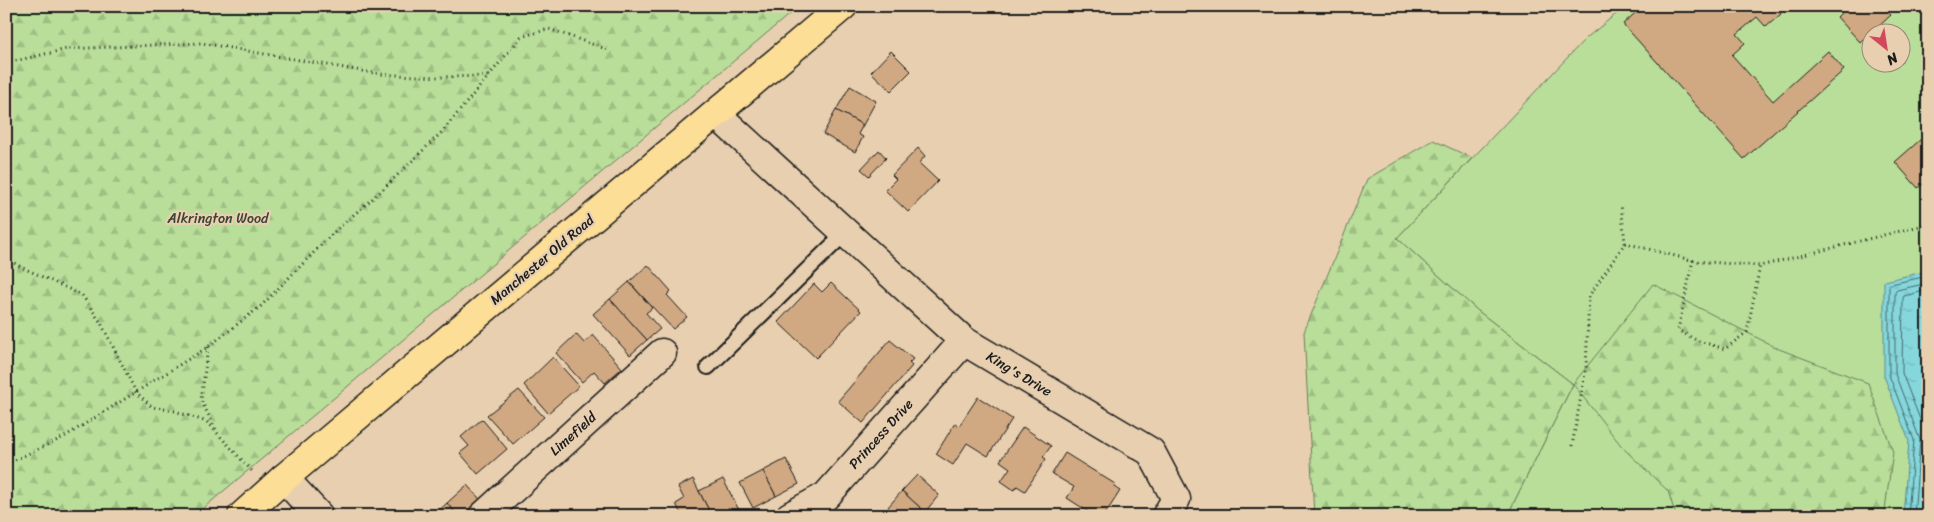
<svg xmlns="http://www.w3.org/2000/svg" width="1934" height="522" font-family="Sriracha,sans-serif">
	<defs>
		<pattern id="forest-firs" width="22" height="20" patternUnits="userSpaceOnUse" patternTransform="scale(1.25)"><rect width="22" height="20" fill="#b8de99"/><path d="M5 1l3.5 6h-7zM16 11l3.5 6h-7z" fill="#9ebe83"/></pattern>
		<pattern id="water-ripples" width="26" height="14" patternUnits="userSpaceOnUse" patternTransform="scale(1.25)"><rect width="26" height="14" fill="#85d7dc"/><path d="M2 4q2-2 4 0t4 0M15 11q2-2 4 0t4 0" fill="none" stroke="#72b8bc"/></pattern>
	</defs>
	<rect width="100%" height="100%" fill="#e8cfb0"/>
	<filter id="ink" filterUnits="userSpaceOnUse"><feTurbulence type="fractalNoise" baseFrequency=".02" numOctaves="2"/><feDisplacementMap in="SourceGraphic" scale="10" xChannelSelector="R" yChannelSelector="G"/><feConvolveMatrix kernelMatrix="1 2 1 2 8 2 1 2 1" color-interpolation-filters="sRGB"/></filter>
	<g filter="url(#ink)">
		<path fill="#b8de99" stroke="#6a7d5a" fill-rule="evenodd" d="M 1626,6 L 1912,6 L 1928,19 L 1928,516 L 1507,516 L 1573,384 L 1478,311 L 1397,238 L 1585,39 ZM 1872,32 L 1902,32 L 1902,62 L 1872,62 Z"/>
		<g fill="url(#forest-firs)" stroke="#6a7d5a">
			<polygon points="6,6 799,6 194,516 6,516"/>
			<polygon points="1433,140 1472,158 1397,238 1478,311 1573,384 1653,284 1779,349 1868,383 1893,452 1884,516 1676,516 1668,491 1623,448 1573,384 1507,516 1314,516 1304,332 1367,179"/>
		</g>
		<polygon fill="url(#water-ripples)" stroke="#5b8c8f" points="1928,271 1928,516 1903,516 1909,441 1884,376 1884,281"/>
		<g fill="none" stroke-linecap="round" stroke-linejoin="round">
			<g stroke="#466769" stroke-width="1">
				<polyline points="1908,516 1914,440 1889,375 1889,287 1891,284 1928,276"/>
				<polyline points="1914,516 1920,440 1895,374 1895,292 1897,290 1928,283"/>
				<polyline points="1922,516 1928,440 1902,373 1903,298 1904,296 1928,290"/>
			</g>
		</g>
		<g fill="#d0a982" stroke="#1c1c1c">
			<polygon points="1643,6 1774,6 1781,14 1766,27 1757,17 1737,34 1745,43 1732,55 1773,101 1828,51 1844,70 1744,159 1623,24"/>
			<polygon points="1848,6 1882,6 1891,15 1861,43 1837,17"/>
			<polygon points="891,51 911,71 891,91 871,72"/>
			<polygon points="850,86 876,101 863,125 836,110"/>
			<polygon points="836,110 863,125 858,134 863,137 855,152 823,134"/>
			<polygon points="1928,133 1928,180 1918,188 1895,162"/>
			<polygon points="918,148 925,156 919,163 938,181 908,212 885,190 896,179 892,175"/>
			<polygon points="879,150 886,158 869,176 861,169"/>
			<polygon points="648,265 671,291 667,295 687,317 673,329 629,282"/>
			<polygon points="629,282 652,308 646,313 660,329 647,340 610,299"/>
			<polygon points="831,283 861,311 816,358 778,322 814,284 822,292"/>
			<polygon points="610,299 647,340 630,355 593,314"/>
			<polygon points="576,334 584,343 593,335 622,368 605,383 594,371 582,382 556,353"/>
			<polygon points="890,340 913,359 909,363 912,366 863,423 838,401"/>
			<polygon points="553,357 579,386 548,413 524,385"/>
			<polygon points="519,390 544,417 513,444 487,415"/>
			<polygon points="978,397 1012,419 988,456 967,443 953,465 936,454 955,423 959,426"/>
			<polygon points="482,419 507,449 478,474 460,453 469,446 461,437"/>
			<polygon points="1023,427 1051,446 1043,457 1046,459 1025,491 1017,486 1014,490 1001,481 1010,468 1000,461"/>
			<polygon points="1065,453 1115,484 1114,487 1120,491 1104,516 1095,516 1067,498 1074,487 1052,474"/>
			<polygon points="786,459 799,484 776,496 763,471"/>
			<polygon points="763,471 776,496 753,508 740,483"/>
			<polygon points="917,475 939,495 925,512 902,491"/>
			<polygon points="693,479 699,491 712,516 682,516 676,504 684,499 678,487"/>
			<polygon points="723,479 741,514 737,516 712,516 699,491"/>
			<polygon points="467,485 489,509 481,516 458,516 447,503"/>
			<polygon points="902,491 925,512 929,516 897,516 888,507"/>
			<polygon points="447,503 458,516 433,516"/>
		</g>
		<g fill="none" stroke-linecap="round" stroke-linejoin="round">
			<g stroke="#1c1c1c" stroke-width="18">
				<polyline id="lane" points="708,367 845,233"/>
			</g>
			<g stroke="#1c1c1c" stroke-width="31">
				<g id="street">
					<polyline points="716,114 964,341 1151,452 1176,499 1166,516"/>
					<polyline points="284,478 319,516"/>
					<polyline points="483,516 662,353"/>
					<polyline points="790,516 826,496 964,341"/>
				</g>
			</g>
			<g stroke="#1c1c1c" stroke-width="31">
				<polyline id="primary" points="242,516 284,478 843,6"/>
			</g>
			<g stroke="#1c1c1c" stroke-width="3" stroke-dasharray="1 4" stroke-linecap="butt">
				<polyline points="6,63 67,49 202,43 379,74 439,77 490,76"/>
				<polyline points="1625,243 1695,261 1760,266 1928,224"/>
				<polyline points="6,258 21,267 82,295 101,323 136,392 152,407 175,411 207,422 252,471"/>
				<polyline points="1693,260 1678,330 1696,340 1725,349 1747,332 1760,266"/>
				<polyline points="208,347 201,400 216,430"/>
				<polyline points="1572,446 1586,368 1589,296 1625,243 1621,204"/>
				<polyline points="6,464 64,437 208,347 261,306 335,231 380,192 442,132 521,37 549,29 609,50"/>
			</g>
			<use href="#lane" stroke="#e8cfb0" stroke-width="14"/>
			<use href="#street" stroke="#e8cfb0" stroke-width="28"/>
			<use href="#primary" stroke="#fdde96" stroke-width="28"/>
		</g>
	</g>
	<g text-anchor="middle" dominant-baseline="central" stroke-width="4.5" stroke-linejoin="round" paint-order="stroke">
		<g font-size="14" fill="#3b4335" stroke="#e8cfb0">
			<text x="218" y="218">Alkrington Wood</text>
		</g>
		<g font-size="14" fill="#1c1c1c" stroke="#e8cfb0">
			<text transform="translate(542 260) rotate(-40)">Manchester Old Road</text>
			<text transform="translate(1019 374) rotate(31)">King's Drive</text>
			<text transform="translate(573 434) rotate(-42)">Limefield</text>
			<text transform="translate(881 434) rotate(-48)">Princess Drive</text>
		</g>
	</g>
	<rect width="1934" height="522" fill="none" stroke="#e8cfb0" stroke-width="25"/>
	<rect x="12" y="12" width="1909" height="497" fill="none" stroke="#1c1c1c" stroke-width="2" filter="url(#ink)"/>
	<g transform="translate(1886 48) rotate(150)"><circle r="24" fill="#e8cfb0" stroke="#968775"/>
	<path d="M0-4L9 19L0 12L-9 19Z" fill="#d1495b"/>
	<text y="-8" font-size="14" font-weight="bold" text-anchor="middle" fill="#1c1c1c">N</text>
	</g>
</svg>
